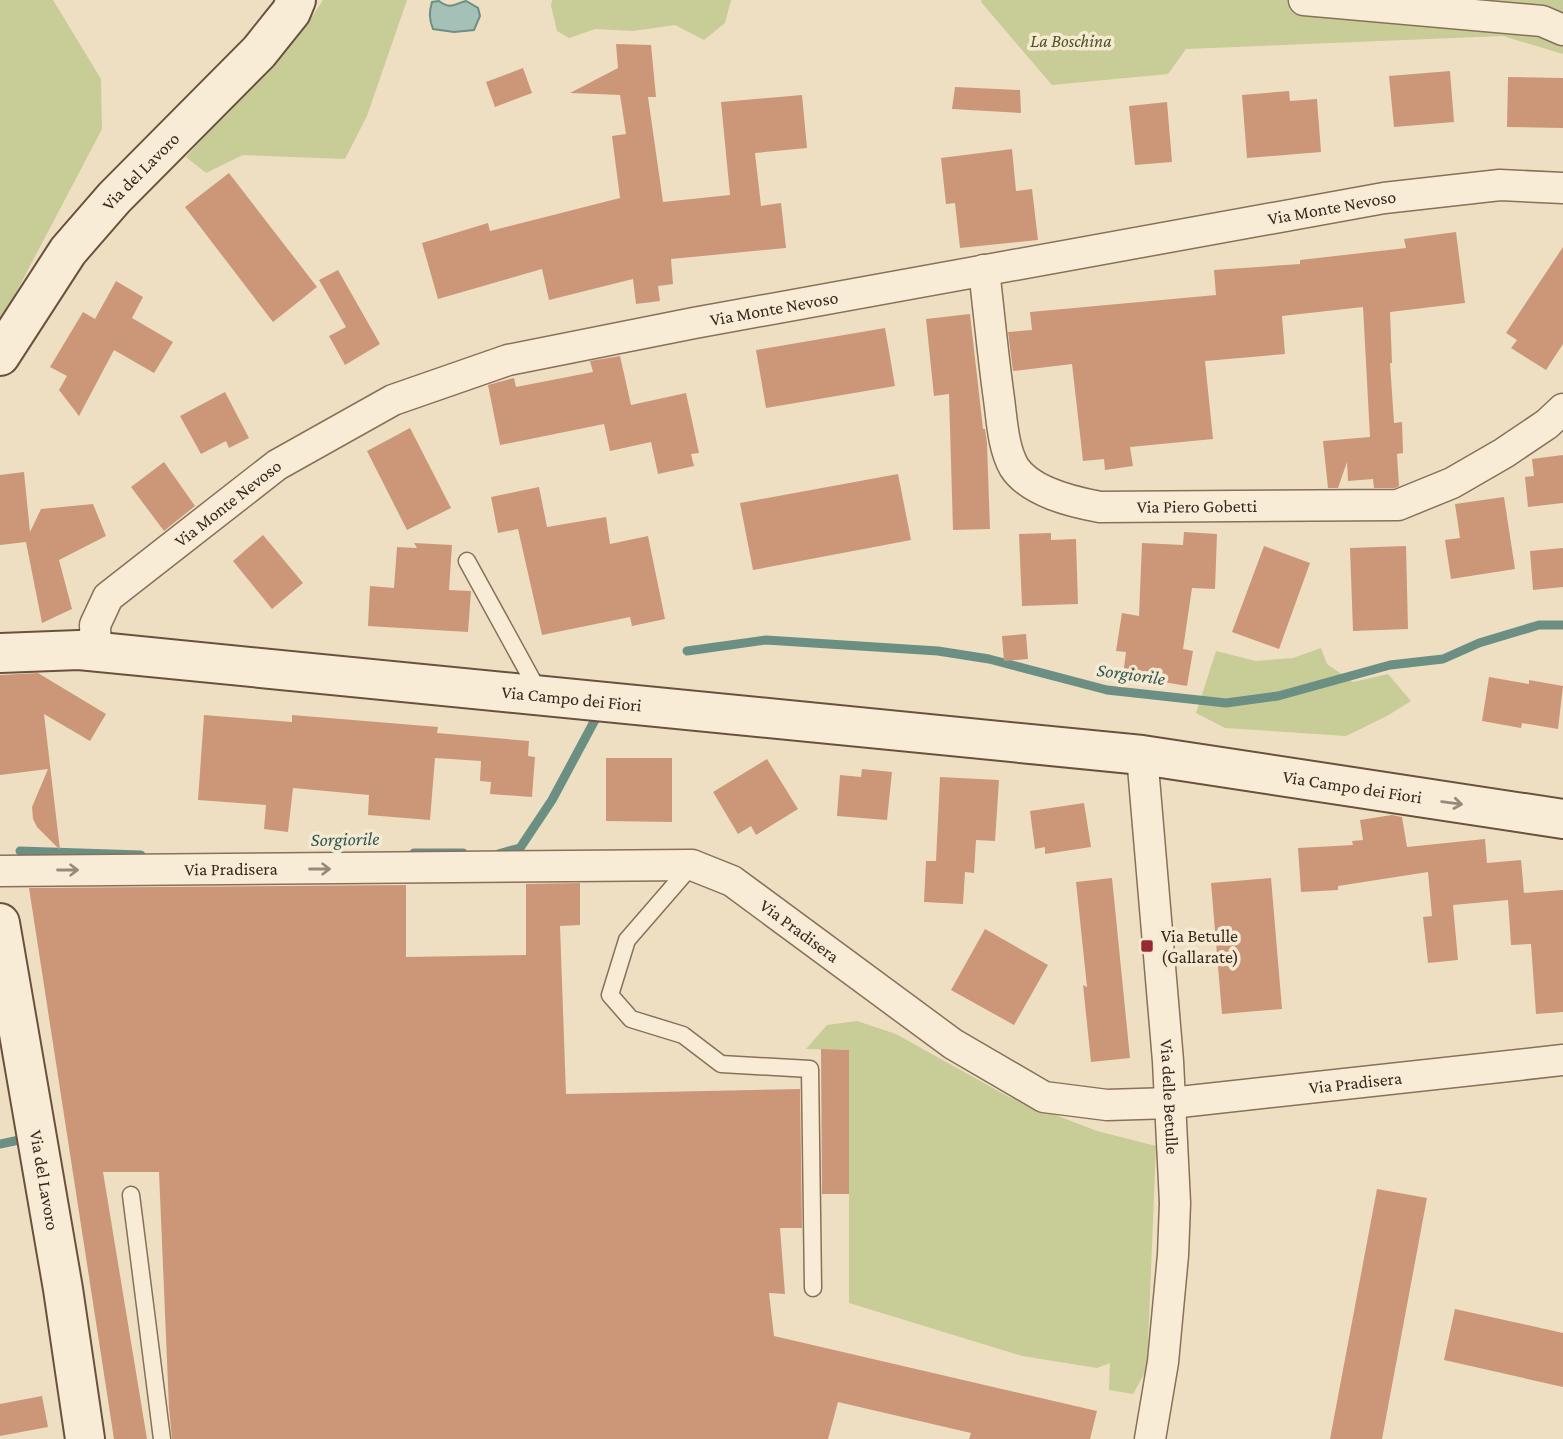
<svg xmlns="http://www.w3.org/2000/svg" width="1563" height="1439" font-family="'Crimson Pro',serif">
	<rect width="100%" height="100%" fill="#eedfc2"/>
	<g fill="#c8cc96">
		<polygon points="0,0 53,0 101,79 102,129 0,323"/>
		<polygon points="323,0 407,0 367,116 345,159 243,155 206,173 186,157 308,23"/>
		<polygon points="552,0 731,0 725,23 704,40 675,25 633,31 595,29 569,38 557,31 551,6"/>
		<polygon points="982,0 1563,0 1563,54 1503,36 1186,49 1168,74 1052,85 981,2"/>
		<polygon points="1321,648 1327,664 1353,682 1388,674 1411,701 1387,716 1346,736 1225,728 1196,713 1216,651 1256,661 1293,658"/>
		<polygon points="857,1021 896,1034 1009,1097 1097,1131 1156,1146 1147,1369 1133,1394 1109,1390 1110,1363 1097,1368 1022,1356 849,1303 849,1050 806,1049 827,1025"/>
	</g>
	<path fill="#a5c1b7" stroke="#6c8f84" stroke-width="2" d="M 439,1 C 451,10 454,4 466,1 L 478,8 L 480,16 L 474,30 L 454,32 L 433,29 C 429,19 429,12 432,2 Z"/>
	<g fill="none" stroke-linecap="round" stroke-linejoin="round">
		<g stroke="#6c8f84" stroke-width="9">
			<polyline points="687,651 766,640 938,651 989,659 1107,690 1226,703 1278,696 1390,665 1443,659 1479,643 1539,625 1563,625"/>
			<polyline points="20,851 141,855"/>
			<polyline points="414,853 463,853"/>
			<polyline points="498,854 520,848 552,800 596,718"/>
			<polyline points="0,1144 24,1139"/>
		</g>
	</g>
	<g fill="#cc9778">
		<polygon points="616,44 651,45 656,97 648,97 663,202 730,195 721,102 802,95 807,148 755,153 761,206 781,203 786,248 671,259 673,284 658,286 660,301 636,304 633,279 549,300 542,269 438,299 422,243 488,223 490,231 620,198 612,136 626,134 620,95 570,93 618,68"/>
		<polygon points="523,68 532,93 495,107 486,82"/>
		<polygon points="1450,71 1454,122 1394,127 1389,76"/>
		<polygon points="1508,77 1563,78 1563,128 1507,127"/>
		<polygon points="955,87 1020,90 1021,113 952,109"/>
		<polygon points="1289,91 1290,101 1317,99 1321,152 1247,158 1242,95"/>
		<polygon points="1167,102 1172,162 1135,165 1129,106"/>
		<polygon points="1012,149 1016,191 1032,189 1038,240 960,248 955,203 946,204 941,158"/>
		<polygon points="229,173 317,287 273,322 185,207"/>
		<polygon points="1456,232 1465,303 1390,312 1392,363 1390,363 1394,423 1402,422 1403,453 1397,454 1399,486 1395,488 1374,488 1373,479 1348,481 1347,462 1338,488 1328,488 1323,441 1370,437 1363,307 1282,316 1285,354 1205,361 1213,439 1130,447 1133,466 1105,470 1104,459 1083,461 1072,364 1013,371 1008,332 1032,330 1030,312 1216,295 1214,270 1300,264 1300,260 1406,248 1404,239"/>
		<polygon points="1563,247 1563,344 1546,370 1511,348 1517,340 1506,333"/>
		<polygon points="338,270 380,344 345,365 329,336 346,327 319,280"/>
		<polygon points="116,281 143,297 132,318 173,342 154,373 114,350 79,416 59,390 67,376 50,367 83,312 95,319"/>
		<polygon points="970,314 983,429 985,429 987,443 990,529 953,530 949,394 934,396 926,319"/>
		<polygon points="885,328 895,386 766,408 756,350"/>
		<polygon points="620,356 631,405 686,393 699,453 691,454 694,466 658,474 651,442 610,451 604,424 500,445 488,385 514,378 516,387 593,372 590,361"/>
		<polygon points="225,392 249,438 229,448 226,441 201,454 180,416"/>
		<polygon points="410,428 451,508 407,530 367,451"/>
		<polygon points="1563,455 1563,503 1528,507 1525,477 1534,476 1532,459"/>
		<polygon points="164,462 195,506 164,531 131,487"/>
		<polygon points="24,472 30,532 41,509 93,504 106,536 59,560 72,609 42,623 26,542 0,545 0,475"/>
		<polygon points="898,474 911,540 753,570 740,503"/>
		<polygon points="539,487 547,527 606,517 610,544 648,536 665,619 632,626 630,617 542,635 518,529 498,533 491,497"/>
		<polygon points="1504,497 1515,569 1451,579 1445,540 1460,538 1455,504"/>
		<polygon points="1184,532 1217,534 1215,589 1192,588 1183,649 1193,651 1187,686 1123,675 1126,652 1116,651 1122,613 1139,616 1142,543 1183,545"/>
		<polygon points="1051,533 1051,540 1076,539 1078,604 1022,606 1019,534"/>
		<polygon points="263,535 303,583 272,609 233,561"/>
		<polygon points="414,543 452,545 449,590 471,591 468,632 368,626 370,586 394,588 397,547 417,548"/>
		<polygon points="1264,546 1310,563 1279,649 1232,632"/>
		<polygon points="1406,546 1408,629 1353,631 1350,548"/>
		<polygon points="1563,548 1563,587 1533,590 1530,551"/>
		<polygon points="1026,634 1028,659 1004,661 1002,636"/>
		<polygon points="38,673 106,714 90,741 44,714 60,850 37,827 33,819 32,807 48,769 0,775 0,675"/>
		<polygon points="1489,677 1529,684 1529,680 1563,686 1558,729 1522,723 1521,728 1482,721"/>
		<polygon points="204,715 292,722 292,715 438,727 437,733 529,741 528,756 535,757 532,797 490,794 491,782 480,781 481,761 435,758 430,820 368,815 369,795 293,788 288,832 264,829 266,805 198,800"/>
		<polygon points="606,758 672,758 672,822 606,821"/>
		<polygon points="767,759 798,809 756,835 751,826 738,834 713,792"/>
		<polygon points="862,769 892,772 887,820 837,816 840,775 861,777"/>
		<polygon points="940,777 999,780 995,841 976,840 974,873 965,872 963,904 924,902 926,861 936,861"/>
		<polygon points="1084,803 1091,847 1045,854 1045,847 1035,849 1030,811"/>
		<polygon points="1392,815 1402,817 1407,847 1485,839 1487,863 1521,860 1524,893 1563,890 1563,1012 1536,1014 1531,944 1511,945 1508,900 1453,905 1458,960 1428,963 1423,917 1432,916 1428,872 1338,886 1338,890 1301,892 1298,848 1353,845 1352,841 1363,840 1360,820"/>
		<polygon points="1112,878 1130,1058 1091,1062 1083,985 1087,987 1076,882"/>
		<polygon points="1271,878 1282,1009 1222,1014 1211,883"/>
		<polygon points="580,883 580,925 560,926 566,1094 800,1089 802,1228 780,1228 785,1294 769,1293 774,1336 1097,1411 1090,1439 969,1439 971,1433 838,1402 828,1439 172,1439 169,1408 159,1172 103,1172 147,1439 114,1439 29,888 406,885 406,957 526,955 526,884"/>
		<polygon points="985,929 1048,965 1014,1025 951,990"/>
		<polygon points="821,1049 849,1050 849,1194 822,1194"/>
		<polygon points="1377,1189 1427,1198 1382,1439 1330,1439"/>
		<polygon points="1455,1309 1563,1333 1563,1387 1444,1360"/>
		<polygon points="42,1396 48,1427 0,1436 0,1404"/>
	</g>
	<g fill="none" stroke-linecap="round" stroke-linejoin="round">
		<g stroke="#887059" stroke-width="19">
			<g id="lane">
				<polyline points="467,561 540,694"/>
				<polyline points="692,865 627,940 610,995 631,1019 683,1035 721,1064 810,1069 813,1288"/>
				<polyline points="131,1195 162,1439"/>
			</g>
		</g>
		<g stroke="#887059" stroke-width="33">
			<g id="street">
				<polyline points="1304,0 1542,21 1563,30"/>
				<path id="s1" d="M 984,270 C 989,313 993,356 999,399 C 1002,421 1003,447 1014,467 C 1030,492 1073,502 1100,507 L 1398,505 L 1452,483 L 1504,453 L 1547,424 L 1563,409"/>
				<path id="s2" d="M 96,652 L 95,625 L 108,597 L 277,465 L 393,400 L 508,360 L 694,323 L 1384,198 L 1500,185 L 1563,188"/>
				<path id="s3" d="M 1142,755 L 1168,1061 L 1175,1203 L 1173,1255 L 1163,1362 L 1150,1439"/>
				<path id="s4" d="M 0,871 L 692,865 L 732,881 L 953,1044 L 1044,1097 L 1107,1105 L 1171,1103 L 1563,1060"/>
			</g>
		</g>
		<g stroke="#6a513d" stroke-width="42">
			<g id="secondary">
				<path id="s5" d="M 0,356 L 68,251 L 114,198 L 259,52 L 291,12 L 296,0"/>
				<path id="s6" d="M 0,653 L 79,650 L 1142,755 L 1563,819"/>
				<path id="s7" d="M 0,923 L 63,1289 L 85,1439"/>
			</g>
		</g>
		<use href="#lane" stroke="#f9ecd6" stroke-width="16"/>
		<use href="#street" stroke="#f9ecd6" stroke-width="30"/>
		<use href="#secondary" stroke="#f9ecd6" stroke-width="38"/>
	</g>
	<defs><path id="oneway-shaft" d="M-6 0H5M1.5-3L5.5 0L1.5 3" fill="none" stroke-width="1.6" stroke-linecap="round" stroke-linejoin="round" transform="scale(1.75)"/></defs>
	<g stroke="#988a7a">
		<use href="#oneway-shaft" transform="translate(1452 803) rotate(8)"/>
		<use href="#oneway-shaft" transform="translate(320 869)"/>
		<use href="#oneway-shaft" transform="translate(68 870)"/>
	</g>
	<rect fill="#972930" stroke="#f5e9d2" stroke-width="2.5" x="1140" y="939" width="14" height="14" rx="3.5"/>
	<g text-anchor="middle" dominant-baseline="central" stroke-width="7" stroke-linejoin="round" paint-order="stroke">
		<g font-size="18" font-style="italic" fill="#4b5424" stroke="#f5e9d2">
			<text x="1071" y="41">La Boschina</text>
		</g>
		<g font-size="18" fill="#38291e" stroke="#f5e9d2">
			<text stroke="none"><textPath href="#s5" startOffset="233">Via del Lavoro</textPath></text>
			<text stroke="none"><textPath href="#s2" startOffset="1365">Via Monte Nevoso</textPath></text>
			<text stroke="none"><textPath href="#s2" startOffset="798">Via Monte Nevoso</textPath></text>
			<text stroke="none"><textPath href="#s2" startOffset="210">Via Monte Nevoso</textPath></text>
			<text stroke="none"><textPath href="#s1" startOffset="394">Via Piero Gobetti</textPath></text>
			<text stroke="none"><textPath href="#s6" startOffset="574">Via Campo dei Fiori</textPath></text>
			<text stroke="none"><textPath href="#s6" startOffset="1360">Via Campo dei Fiori</textPath></text>
			<text stroke="none"><textPath href="#s4" startOffset="231">Via Pradisera</textPath></text>
			<text stroke="none"><textPath href="#s4" startOffset="819">Via Pradisera</textPath></text>
			<text stroke="none"><textPath href="#s4" startOffset="1428">Via Pradisera</textPath></text>
			<text stroke="none"><textPath href="#s3" startOffset="343">Via delle Betulle</textPath></text>
			<text stroke="none"><textPath href="#s7" startOffset="261">Via del Lavoro</textPath></text>
		</g>
		<g font-size="18" fill="#38291e" stroke="#f5e9d2" text-anchor="start">
			<text x="1161" y="936">Via Betulle<tspan x="1161" dy="21">(Gallarate)</tspan></text>
		</g>
		<g font-size="19" font-style="italic" fill="#2d5853" stroke="#f5e9d2">
			<text transform="translate(1131 674) rotate(8)">Sorgiorile</text>
			<text transform="translate(345 839) rotate(-1)">Sorgiorile</text>
		</g>
	</g>
</svg>
